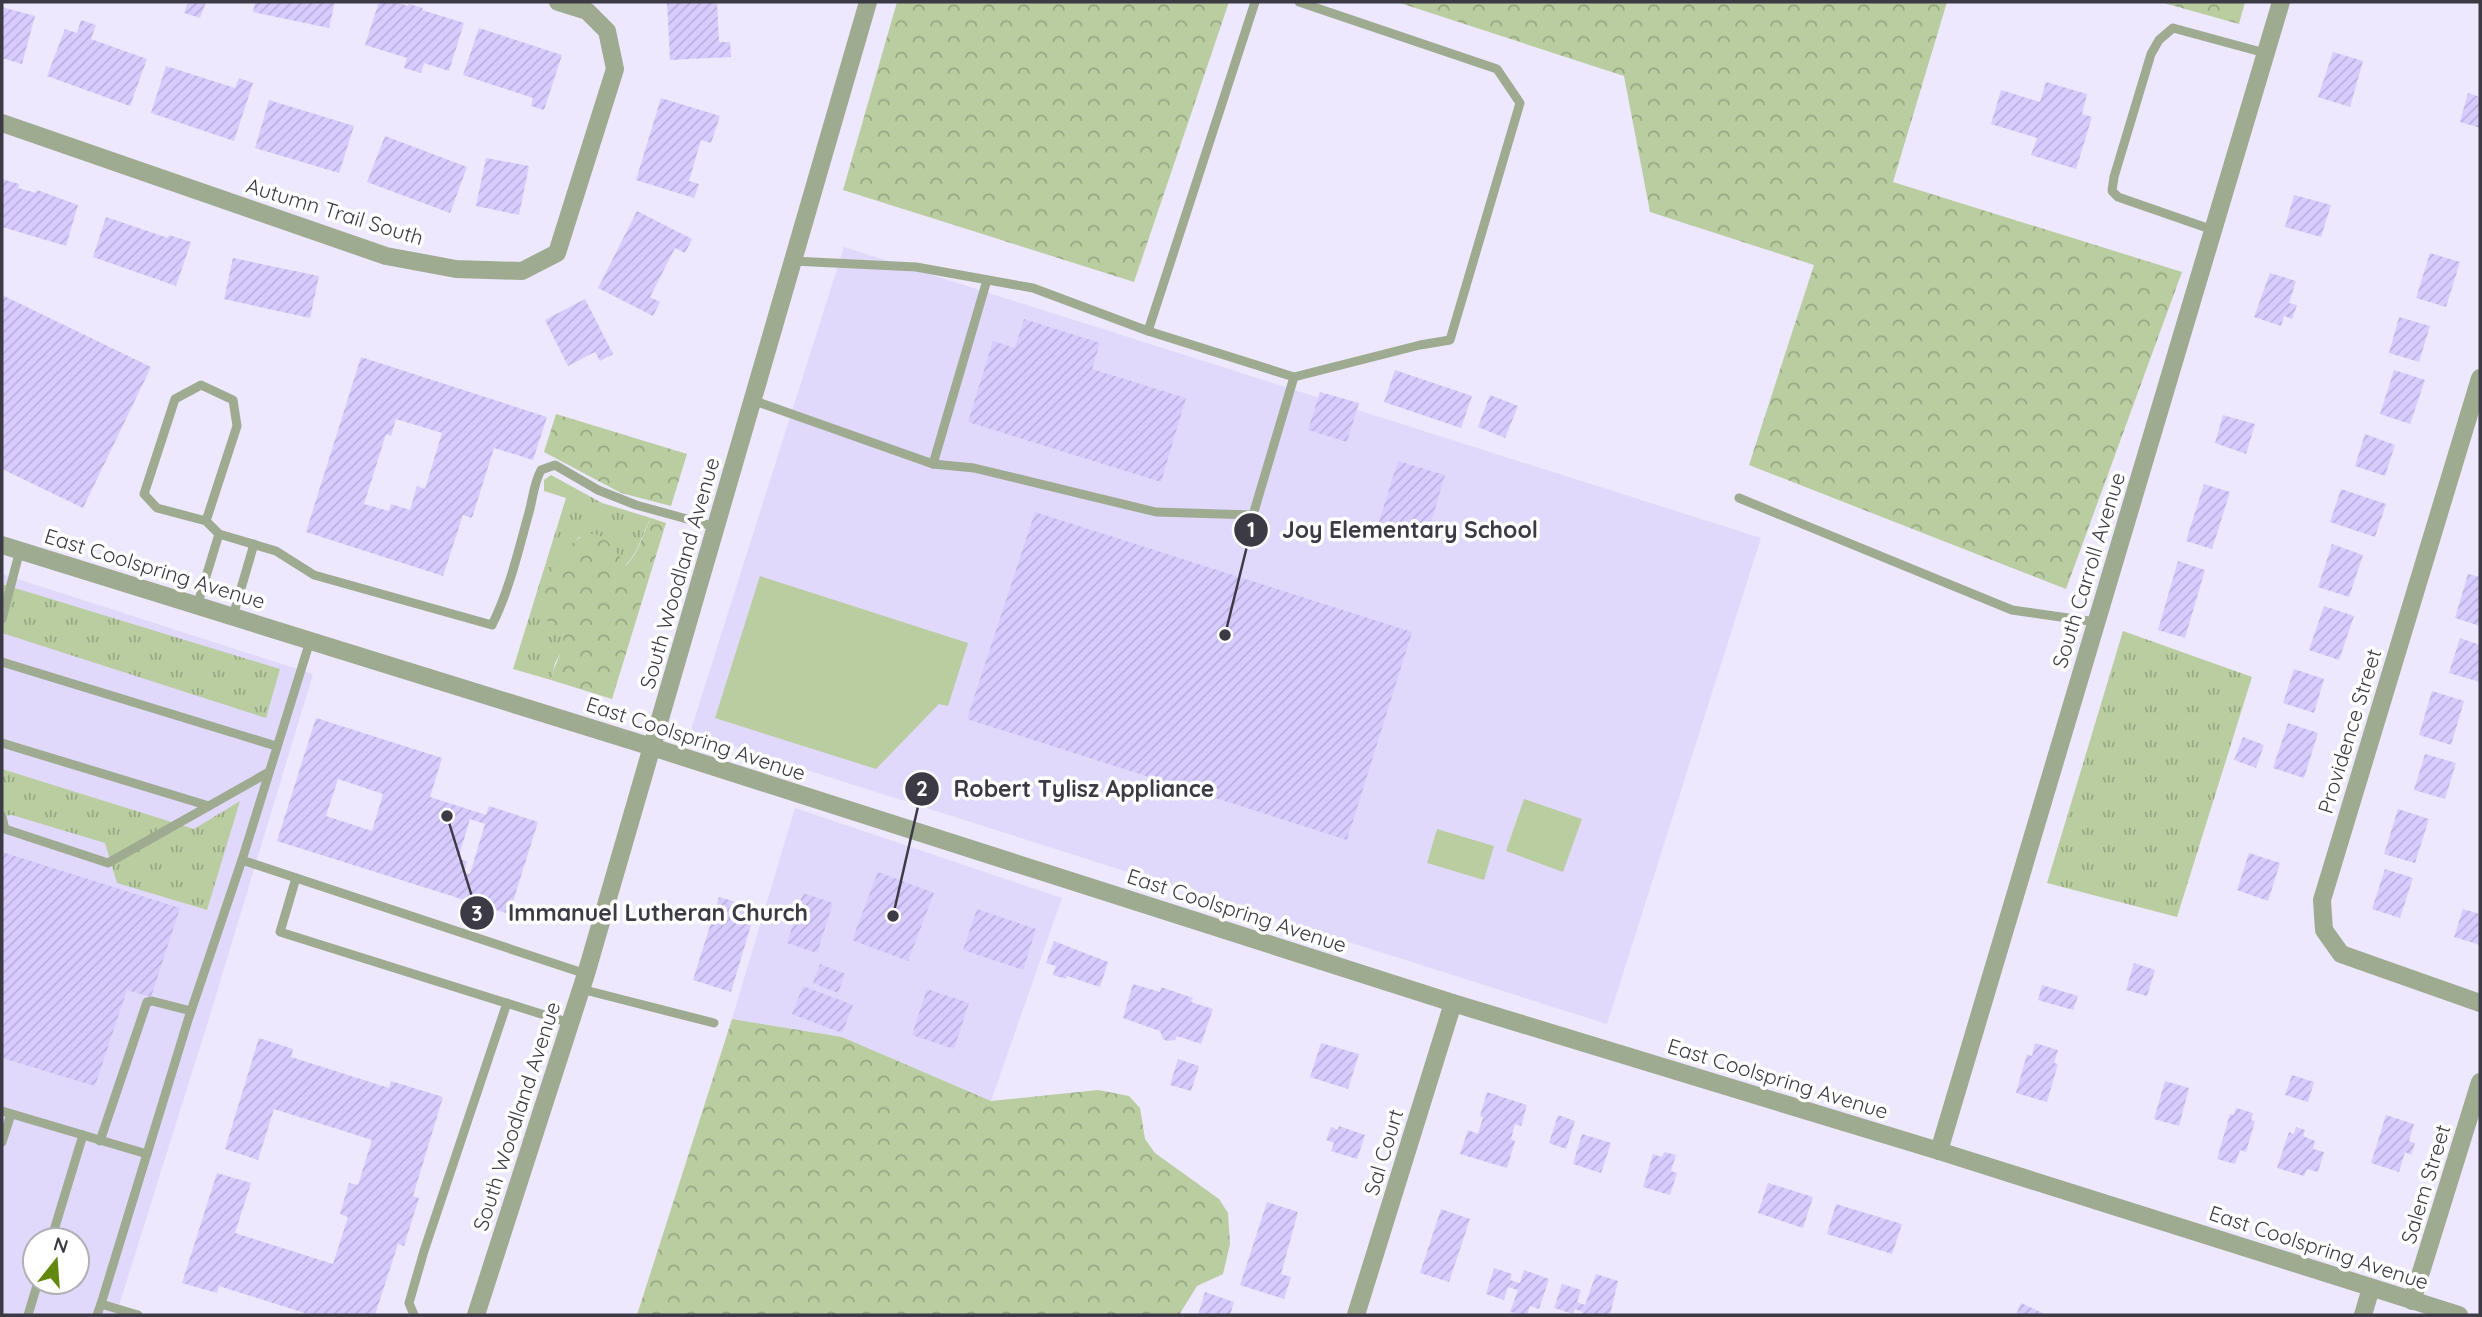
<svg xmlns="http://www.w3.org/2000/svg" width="2482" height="1317" font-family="Quicksand,sans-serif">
	<defs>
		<pattern id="grass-tufts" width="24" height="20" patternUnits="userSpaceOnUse" patternTransform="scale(1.75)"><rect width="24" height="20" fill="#b9cda0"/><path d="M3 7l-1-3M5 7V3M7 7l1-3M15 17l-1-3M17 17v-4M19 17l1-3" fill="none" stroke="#98a784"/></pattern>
		<pattern id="forest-crowns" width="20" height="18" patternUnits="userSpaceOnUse" patternTransform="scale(1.75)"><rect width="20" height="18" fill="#b9cda0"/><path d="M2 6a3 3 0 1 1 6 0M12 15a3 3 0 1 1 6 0" fill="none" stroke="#98a784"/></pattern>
		<pattern id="building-hatch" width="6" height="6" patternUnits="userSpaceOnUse" patternTransform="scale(1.75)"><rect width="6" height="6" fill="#d8ccff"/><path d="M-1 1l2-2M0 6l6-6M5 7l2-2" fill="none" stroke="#bab0dc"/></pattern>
	</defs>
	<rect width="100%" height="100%" fill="#ede8fd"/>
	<g fill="#e0d9fb" fill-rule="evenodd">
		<polygon points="844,247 1761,538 1607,1024 690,733"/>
		<path d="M 2,574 L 313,674 L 210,1015 L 116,1315 L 2,1315 ZM 35,1240 L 77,1240 L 77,1282 L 35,1282 Z"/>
		<polygon points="795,808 1062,898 991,1101 842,1037 732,1019"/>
	</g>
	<g fill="url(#grass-tufts)">
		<path d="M 551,475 L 602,503 L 651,518 C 642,533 638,555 625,565 L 605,540 L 579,537 L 570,547 L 563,631 L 565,646 L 555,663 L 551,680 L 513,669 L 566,498 L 544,491 L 544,480 Z"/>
		<polygon points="2,584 280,669 266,718 2,633"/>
		<polygon points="2123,631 2252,677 2177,917 2047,883"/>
		<polygon points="2,769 194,829 240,801 207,910 117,883 105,843 12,815 2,816"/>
	</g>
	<g fill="url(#forest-crowns)">
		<polygon points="897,2 1229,2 1134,282 843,190"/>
		<polygon points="1397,2 1947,2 1893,182 2182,272 2066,589 1749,465 1814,265 1650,212 1624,76"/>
		<polygon points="2160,2 2245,2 2239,24"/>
		<polygon points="556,414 687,454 671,506 621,493 544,452"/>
		<path d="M 651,518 L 666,523 L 612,699 L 551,680 C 555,660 566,652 563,631 L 542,617 C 543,606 543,593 546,583 C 551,567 575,531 594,534 C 608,536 618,555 626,565 C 638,555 643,533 651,518 Z"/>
		<polygon points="732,1019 842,1037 991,1101 1098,1090 1129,1096 1140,1108 1145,1139 1155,1153 1219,1199 1228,1213 1230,1244 1223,1274 1197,1286 1179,1315 637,1315"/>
	</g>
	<g fill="#b9cda0">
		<polygon points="760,576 968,643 948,706 939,704 876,769 715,718"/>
		<polygon points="1524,799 1582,819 1563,872 1506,851"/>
		<polygon points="1437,829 1494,846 1484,880 1427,863"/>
	</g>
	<g fill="url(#building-hatch)" fill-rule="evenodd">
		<polygon points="188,2 206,2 200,18 184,13"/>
		<polygon points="255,2 335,2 329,28 253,12"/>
		<polygon points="379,2 395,2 408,6 409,4 423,8 422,10 464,23 449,71 424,63 421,73 404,68 407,58 365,45"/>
		<polygon points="667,2 717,2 719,42 730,42 731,57 670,60"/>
		<polygon points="2,7 35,16 22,64 2,58"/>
		<polygon points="81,20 96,25 91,39 147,59 130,106 47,76 65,29 77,33"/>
		<polygon points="479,28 562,55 544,110 531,106 533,98 463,75"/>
		<polygon points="2333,52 2363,61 2350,107 2318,97"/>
		<polygon points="166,66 235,88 239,78 253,83 234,141 151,113"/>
		<polygon points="2046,82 2087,94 2082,114 2092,117 2076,169 2031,155 2037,138 1991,124 2001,90 2040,102"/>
		<polygon points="2468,93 2480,97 2480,128 2460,122"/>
		<polygon points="661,98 720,116 711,143 701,140 689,181 699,184 694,198 636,180"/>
		<polygon points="269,100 354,126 339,173 255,148"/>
		<polygon points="385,136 467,167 450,213 367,182"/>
		<polygon points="486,158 529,166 519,215 476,206"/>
		<polygon points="2,179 19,184 18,188 36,193 37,190 78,205 66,246 2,227"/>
		<polygon points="2294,195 2331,205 2321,237 2285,227"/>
		<polygon points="637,211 692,239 685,253 675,248 650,297 660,302 653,316 598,288"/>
		<polygon points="106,217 168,238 169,235 191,242 176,286 93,257"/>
		<polygon points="2430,253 2460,262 2446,307 2416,298"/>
		<polygon points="233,258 319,276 310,318 224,299"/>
		<polygon points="2270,273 2296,281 2289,303 2297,305 2292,319 2284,316 2281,326 2254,317"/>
		<polygon points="2,295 151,367 83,508 2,469"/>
		<polygon points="585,299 613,354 600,361 595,352 568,366 545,320"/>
		<polygon points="2399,317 2430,326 2419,362 2389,353"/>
		<polygon points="1024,319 1100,343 1092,369 1186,398 1161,482 968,422 993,341 1015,348"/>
		<path d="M 361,357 L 547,417 L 533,460 L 494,448 L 472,518 L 463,515 L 443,576 L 306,532 ZM 396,419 L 442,433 L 425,489 L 417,486 L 410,510 L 391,504 L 389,511 L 364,504 L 386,434 L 391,436 Z"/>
		<polygon points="1395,370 1472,396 1461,428 1384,402"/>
		<polygon points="2394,370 2425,380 2410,424 2380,414"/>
		<polygon points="1320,392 1359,403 1347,442 1308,430"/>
		<polygon points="1490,395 1518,406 1505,438 1478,427"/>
		<polygon points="2223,415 2255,424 2246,454 2215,443"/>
		<polygon points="2365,434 2395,445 2385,476 2355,466"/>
		<polygon points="1398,461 1445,475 1426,540 1378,525"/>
		<polygon points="2204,484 2230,492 2212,549 2186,541"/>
		<polygon points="2341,489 2386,504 2375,537 2330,522"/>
		<polygon points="1035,512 1412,632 1347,840 967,719"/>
		<polygon points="2332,544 2363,555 2349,597 2318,587"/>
		<polygon points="2178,561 2205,570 2185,638 2158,630"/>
		<polygon points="2468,574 2480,577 2480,626 2455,618"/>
		<polygon points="2324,606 2354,616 2339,660 2309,650"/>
		<polygon points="2460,638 2480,645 2480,682 2449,673"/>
		<polygon points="2294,669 2324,679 2314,713 2283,703"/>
		<polygon points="2432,691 2464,701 2451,745 2419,735"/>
		<path d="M 316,718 L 442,758 L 430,797 L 486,815 L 489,806 L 538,822 L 509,914 L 277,841 ZM 338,779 L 383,794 L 372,831 L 326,816 ZM 470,819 L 485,824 L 470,874 L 464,872 L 467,861 L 458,859 Z"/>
		<polygon points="2288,723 2318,733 2304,778 2273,768"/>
		<polygon points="2243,737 2264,745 2256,768 2234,760"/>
		<polygon points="2425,754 2456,763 2445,799 2414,790"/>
		<polygon points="2398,809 2429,819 2415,863 2384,854"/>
		<polygon points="2,852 180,908 151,997 127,990 95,1086 2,1058"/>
		<polygon points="2249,853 2280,863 2268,901 2237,890"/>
		<polygon points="2385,869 2413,878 2400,918 2372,909"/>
		<polygon points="878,872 934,893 908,961 852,940"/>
		<polygon points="803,893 833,903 817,953 787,943"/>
		<polygon points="719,897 756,908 731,992 693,980"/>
		<polygon points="977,909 1036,929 1023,970 963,950"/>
		<polygon points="2463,909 2480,914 2480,945 2454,937"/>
		<polygon points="1054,941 1108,962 1100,987 1067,976 1066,979 1053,975 1056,966 1046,963"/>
		<polygon points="2134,963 2155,970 2147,996 2126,990"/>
		<polygon points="820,964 845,974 838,993 813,983"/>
		<polygon points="1133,984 1160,992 1161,987 1193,998 1191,1002 1213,1009 1201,1044 1177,1036 1175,1040 1167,1041 1163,1039 1160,1031 1123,1018"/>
		<polygon points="2042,985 2078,996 2073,1010 2038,1000"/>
		<polygon points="803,986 853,1005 842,1033 792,1014"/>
		<polygon points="927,989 969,1003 954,1049 912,1035"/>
		<polygon points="259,1038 293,1049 291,1057 389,1088 391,1081 443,1097 413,1196 419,1198 404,1246 398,1244 375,1315 311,1315 219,1286 217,1293 182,1283 217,1173 251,1183 235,1233 333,1264 348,1217 340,1214 349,1183 358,1185 372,1140 274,1109 258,1160 225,1149"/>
		<polygon points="1321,1043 1359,1054 1348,1089 1310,1077"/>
		<polygon points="2035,1043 2058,1050 2054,1063 2058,1064 2047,1102 2016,1093 2027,1054 2032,1056"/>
		<polygon points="1178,1059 1199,1066 1191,1091 1170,1085"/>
		<polygon points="2292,1075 2314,1082 2308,1102 2285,1095"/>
		<polygon points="2165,1081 2189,1088 2179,1126 2154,1119"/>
		<polygon points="1487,1092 1527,1105 1521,1126 1515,1124 1511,1139 1515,1141 1507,1168 1460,1154 1468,1130 1478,1134 1483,1117 1480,1116"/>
		<polygon points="2236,1108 2253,1113 2251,1120 2255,1121 2246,1152 2240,1150 2235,1164 2217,1159 2230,1114 2234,1115"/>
		<polygon points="1558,1115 1575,1121 1566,1149 1549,1143"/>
		<polygon points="2386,1115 2414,1124 2409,1141 2415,1143 2411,1155 2405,1152 2399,1172 2371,1163"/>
		<polygon points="1339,1126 1365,1135 1357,1159 1331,1151 1334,1143 1326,1140 1331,1127 1338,1130"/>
		<polygon points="2296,1127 2305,1130 2303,1136 2315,1141 2313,1149 2324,1152 2318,1172 2307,1169 2304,1176 2277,1168 2289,1132 2294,1134"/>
		<polygon points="1582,1134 1611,1143 1601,1173 1573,1164"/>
		<polygon points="1664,1152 1676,1155 1671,1171 1677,1173 1670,1195 1643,1187 1653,1154 1662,1157"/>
		<polygon points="1768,1183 1813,1197 1803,1228 1758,1213"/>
		<polygon points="1267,1202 1298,1212 1281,1274 1291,1277 1284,1299 1240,1285"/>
		<polygon points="1836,1204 1902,1224 1892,1254 1827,1234"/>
		<polygon points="1441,1209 1470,1219 1449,1282 1420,1273"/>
		<polygon points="1494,1268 1512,1274 1510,1280 1520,1283 1524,1270 1549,1279 1539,1309 1530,1306 1527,1315 1510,1312 1518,1290 1508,1287 1504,1300 1486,1294"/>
		<polygon points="1596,1274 1618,1281 1610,1315 1582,1315 1583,1312 1575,1309 1573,1314 1554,1308 1562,1284 1581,1290 1577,1302 1585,1305"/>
		<polygon points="1205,1292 1234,1302 1230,1315 1198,1315"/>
		<polygon points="2021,1303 2047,1315 2016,1315"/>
	</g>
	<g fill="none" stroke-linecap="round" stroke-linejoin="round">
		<g stroke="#9fab91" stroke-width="9">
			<polyline points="2213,230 2118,197 2112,191 2114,177 2151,54 2159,40 2173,28 2265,53"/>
			<polyline points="793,261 916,267 1033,288 1148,331 1294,377 1420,345 1450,340 1520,103 1497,69 1299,2"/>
			<polyline points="1148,331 1255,2"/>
			<polyline points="752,400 933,464 974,468 1156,512 1253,515 1294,377"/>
			<polyline points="933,464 987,280"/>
			<polyline points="1739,498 2012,610 2096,622"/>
			<path d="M 206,521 L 157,508 L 144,494 L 175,399 L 201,385 L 233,400 L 237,426 L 206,521 L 219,534 L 276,551 L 314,575 L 492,625 C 509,591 518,552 528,516 C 533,500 533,485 541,470 L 555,465 L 598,490 L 636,505 L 716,527"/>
			<polyline points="197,606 219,534"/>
			<polyline points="233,616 254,544"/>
			<polyline points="2,619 20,550"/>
			<polyline points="2,662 276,746"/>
			<polyline points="2,743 209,806"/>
			<polyline points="2,817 5,829 108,863 269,772"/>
			<polyline points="242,860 586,974"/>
			<polyline points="296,878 280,932 570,1023"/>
			<polyline points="581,989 714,1023"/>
			<polyline points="2,1111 147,1154"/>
			<polyline points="100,1141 147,1002 152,1001 191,1011"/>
			<polyline points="2,1142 11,1114"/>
			<polyline points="51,1240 83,1135"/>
			<polyline points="28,1315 38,1282"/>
			<polyline points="97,1315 101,1304"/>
			<polyline points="138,1315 101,1304 188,1020 242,860 310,641"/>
			<polyline points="414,1315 409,1303 424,1251 507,1003"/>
		</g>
		<g stroke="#9fab91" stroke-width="18">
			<polyline points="2,123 386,256 456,269 522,271 557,253 615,69 607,31 587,11 558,2"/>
			<polyline points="2480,378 2322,900 2324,930 2341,954 2480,1003"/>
			<polyline points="2412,1301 2480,1082"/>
			<polyline points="1356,1315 1453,1003"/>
			<polyline points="2363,1315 2371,1288"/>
		</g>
		<g stroke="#9fab91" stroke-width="18">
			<polyline points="2,545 652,747 1453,1003 1939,1151 2459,1315"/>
			<polyline points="1939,1151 2281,2"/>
			<polyline points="476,1315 586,974 868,2"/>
		</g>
	</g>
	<g text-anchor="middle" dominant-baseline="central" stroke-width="7" stroke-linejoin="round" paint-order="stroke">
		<g font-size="21" fill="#3c3a44" stroke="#fff">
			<text transform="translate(335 211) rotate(17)">Autumn Trail South</text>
			<text transform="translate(155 568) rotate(17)">East Coolspring Avenue</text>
			<text transform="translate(2088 570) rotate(-73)">South Carroll Avenue</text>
			<text transform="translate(679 573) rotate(-74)">South Woodland Avenue</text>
			<text transform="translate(2349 731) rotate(-73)">Providence Street</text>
			<text transform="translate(696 738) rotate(18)">East Coolspring Avenue</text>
			<text transform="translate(1237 910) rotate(18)">East Coolspring Avenue</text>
			<text transform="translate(1778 1078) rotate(17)">East Coolspring Avenue</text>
			<text transform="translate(516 1116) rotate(-72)">South Woodland Avenue</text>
			<text transform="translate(1383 1152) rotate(-73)">Sal Court</text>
			<text transform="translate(2425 1184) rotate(-73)">Salem Street</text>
			<text transform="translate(2319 1247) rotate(18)">East Coolspring Avenue</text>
		</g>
	</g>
	<path fill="none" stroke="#3c3a44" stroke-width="2.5" d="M1225 635L1251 530M893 916L922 789M447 816L477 913"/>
	<g fill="#3c3a44" stroke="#fff" stroke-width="2.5">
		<circle cx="1225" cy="635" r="7"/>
		<circle cx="893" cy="916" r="7"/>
		<circle cx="447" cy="816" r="7"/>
		<circle cx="1251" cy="530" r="18"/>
		<circle cx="922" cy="789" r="18"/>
		<circle cx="477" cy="913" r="18"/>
	</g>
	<g font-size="21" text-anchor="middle" font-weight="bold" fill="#fff">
		<text x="1251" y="537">1</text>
		<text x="922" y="796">2</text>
		<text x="477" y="921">3</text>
	</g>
	<g font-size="23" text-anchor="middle" font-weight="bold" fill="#3c3a44" stroke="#fff" stroke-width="7" stroke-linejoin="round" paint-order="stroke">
		<text x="1410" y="538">Joy Elementary School</text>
		<text x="1084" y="797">Robert Tylisz Appliance</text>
		<text x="658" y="921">Immanuel Lutheran Church</text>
	</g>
	<rect width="2482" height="1317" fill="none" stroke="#3c3a44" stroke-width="7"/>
	<g transform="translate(56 1261) rotate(17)"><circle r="33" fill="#ffffff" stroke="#b1b0b4" stroke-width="2"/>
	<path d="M0-5L12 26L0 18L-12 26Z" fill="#63880f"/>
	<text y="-10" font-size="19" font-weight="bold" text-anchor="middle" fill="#3c3a44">N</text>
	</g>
</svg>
